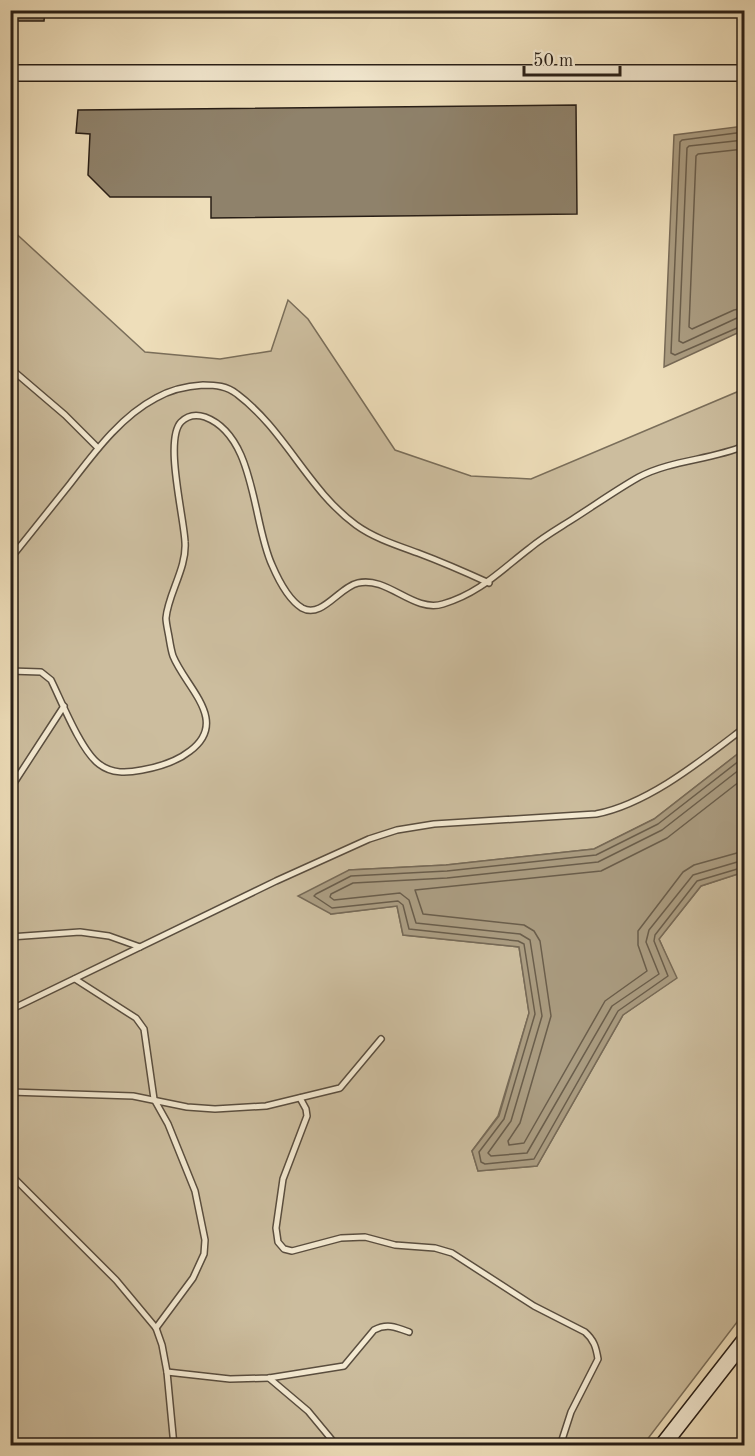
<svg xmlns="http://www.w3.org/2000/svg" width="755" height="1456" font-family="'Old Standard TT',serif">
	<rect width="100%" height="100%" fill="#eedeba"/>
	<filter id="stains"><feTurbulence type="fractalNoise" baseFrequency=".00333" numOctaves="4"/><feColorMatrix values="0 0 0 0 .2 0 0 0 0 .09 0 0 0 0 .02 0 0 0 .5 -.17"/></filter>
	<radialGradient id="worn" r=".72"><stop offset=".6" stop-color="#630" stop-opacity="0"/><stop offset="1" stop-color="#630" stop-opacity=".3"/></radialGradient>
	<polygon fill="#ccbd9e" stroke="#7a6e5a" stroke-width="1.5" points="10,228 145,352 220,359 271,351 288,300 308,319 395,450 471,476 531,479 744,389 744,749 654,819 594,849 446,865 349,870 331,914 397,906 403,935 519,947 529,1013 498,1116 472,1151 478,1171 537,1166 623,1015 676,978 659,939 701,886 744,872 744,1313 643,1445 11,1445"/>
	<g fill="#ab9d82" stroke="#776a57" stroke-width="1.5">
		<polygon points="744,126 744,330 664,367 674,135"/>
		<polygon points="744,749 744,872 701,886 659,939 677,978 623,1015 537,1166 478,1171 472,1151 499,1116 529,1013 519,947 403,935 397,906 331,914 298,896 349,870 446,865 594,849 654,819"/>
	</g>
	<g fill="none" stroke-linecap="round" stroke-linejoin="round">
		<g stroke="#6a5e4c" stroke-width="1.5">
			<polyline points="744,132 682,140 680,142 671,353 675,355 744,325"/>
			<polyline points="744,140 689,146 687,148 679,341 683,343 737,318 744,317"/>
			<polyline points="744,149 698,154 696,156 689,327 692,329 734,310 744,308"/>
			<polyline points="744,757 658,824 596,855 447,871 351,876 316,894 314,896 332,908 398,901 403,905 409,929 518,941 524,944 535,1014 504,1119 479,1152 481,1162 485,1164 534,1159 618,1011 668,976 654,941 655,935 697,881 744,867"/>
			<polyline points="744,766 662,830 598,862 447,878 353,883 331,894 330,897 334,900 400,893 409,900 416,923 520,934 530,940 542,1016 511,1121 488,1153 491,1156 527,1153 612,1006 659,974 646,942 649,930 693,875 744,860"/>
			<polyline points="744,778 667,838 601,871 415,890 423,914 524,925 534,931 540,941 551,1016 520,1123 508,1141 509,1145 524,1143 605,1001 647,971 638,945 638,931 683,872 694,865 744,851"/>
		</g>
	</g>
	<g fill="#8f826b" stroke="#281e16" stroke-width="1.5">
		<polygon points="10,10 45,10 44,21 10,21"/>
		<polygon points="576,105 577,214 211,218 211,197 110,197 88,175 90,134 76,133 78,110"/>
	</g>
	<g fill="none" stroke-linecap="round" stroke-linejoin="round">
		<g stroke="#5a4e3f" stroke-width="8">
			<g id="lane">
				<polyline points="10,368 65,415 98,448"/>
				<path d="M 10,559 C 30,534 50,509 70,484 C 94,453 120,417 156,398 C 170,390 187,386 203,385 C 216,385 227,386 237,394 C 285,430 308,490 356,525 C 374,538 396,545 418,553 C 442,562 465,572 489,583"/>
				<path d="M 10,671 L 41,672 L 51,680 C 61,700 81,751 99,764 C 112,774 127,773 142,770 C 159,767 176,762 190,751 C 230,721 186,688 173,656 C 171,650 170,643 169,637 C 168,631 166,623 166,618 C 168,594 187,568 185,542 C 184,517 164,440 181,422 C 188,415 196,414 205,417 C 256,436 252,522 272,565 C 278,579 289,600 302,608 C 322,619 339,587 358,583 C 388,576 413,613 443,604 C 480,593 501,570 530,548 C 543,537 559,528 573,519 C 595,505 616,490 639,477 C 671,460 711,460 744,446"/>
				<polyline points="10,789 64,706"/>
				<polyline points="10,937 80,932 109,936 140,947"/>
				<polyline points="75,979 136,1018 144,1029 154,1099 168,1124 195,1191 205,1240 204,1254 193,1278 156,1328"/>
				<path d="M 10,1010 L 276,881 L 369,839 L 397,830 L 434,824 L 596,814 C 648,804 702,760 744,728"/>
				<polyline points="10,1092 133,1096 187,1107 215,1109 266,1106 340,1088 381,1039"/>
				<path d="M 300,1098 L 306,1109 L 307,1116 L 283,1179 L 276,1228 L 278,1242 L 284,1249 L 292,1251 L 341,1238 L 365,1237 L 395,1245 L 435,1248 L 452,1253 L 534,1306 L 585,1332 C 594,1340 596,1347 598,1359 L 571,1412 L 560,1446"/>
				<polyline points="10,1174 116,1280 156,1328 162,1345 167,1372 174,1446"/>
				<path d="M 167,1372 L 230,1379 L 269,1378 L 344,1366 L 374,1330 C 387,1323 396,1327 409,1332"/>
				<polyline points="269,1378 308,1411 337,1446"/>
			</g>
		</g>
		<g stroke="#281e16" stroke-width="18">
			<g id="secondary">
				<polyline points="10,73 744,73"/>
				<polyline points="662,1446 744,1341"/>
			</g>
		</g>
		<use href="#lane" stroke="#f4ead2" stroke-width="5"/>
		<use href="#secondary" stroke="#f4ead2" stroke-width="15"/>
	</g>
	<rect width="755" height="1456" fill="none" stroke="#eedeba" stroke-width="36"/>
	<rect x="12" y="12" width="731" height="1432" fill="none" stroke="#281e16" stroke-width="3"/>
	<rect x="18" y="18" width="719" height="1420" fill="none" stroke="#281e16" stroke-width="1.5"/>
	<path d="M524 66v9h96v-9" fill="none" stroke="#281e16" stroke-width="3"/>
	<text x="533" y="66" font-size="18" fill="#281e16" stroke="#f4ead2" stroke-width="4.5" paint-order="stroke">50 m</text>
	<rect width="100%" height="100%" filter="url(#stains)"/>
	<rect width="100%" height="100%" fill="url(#worn)"/>
</svg>
